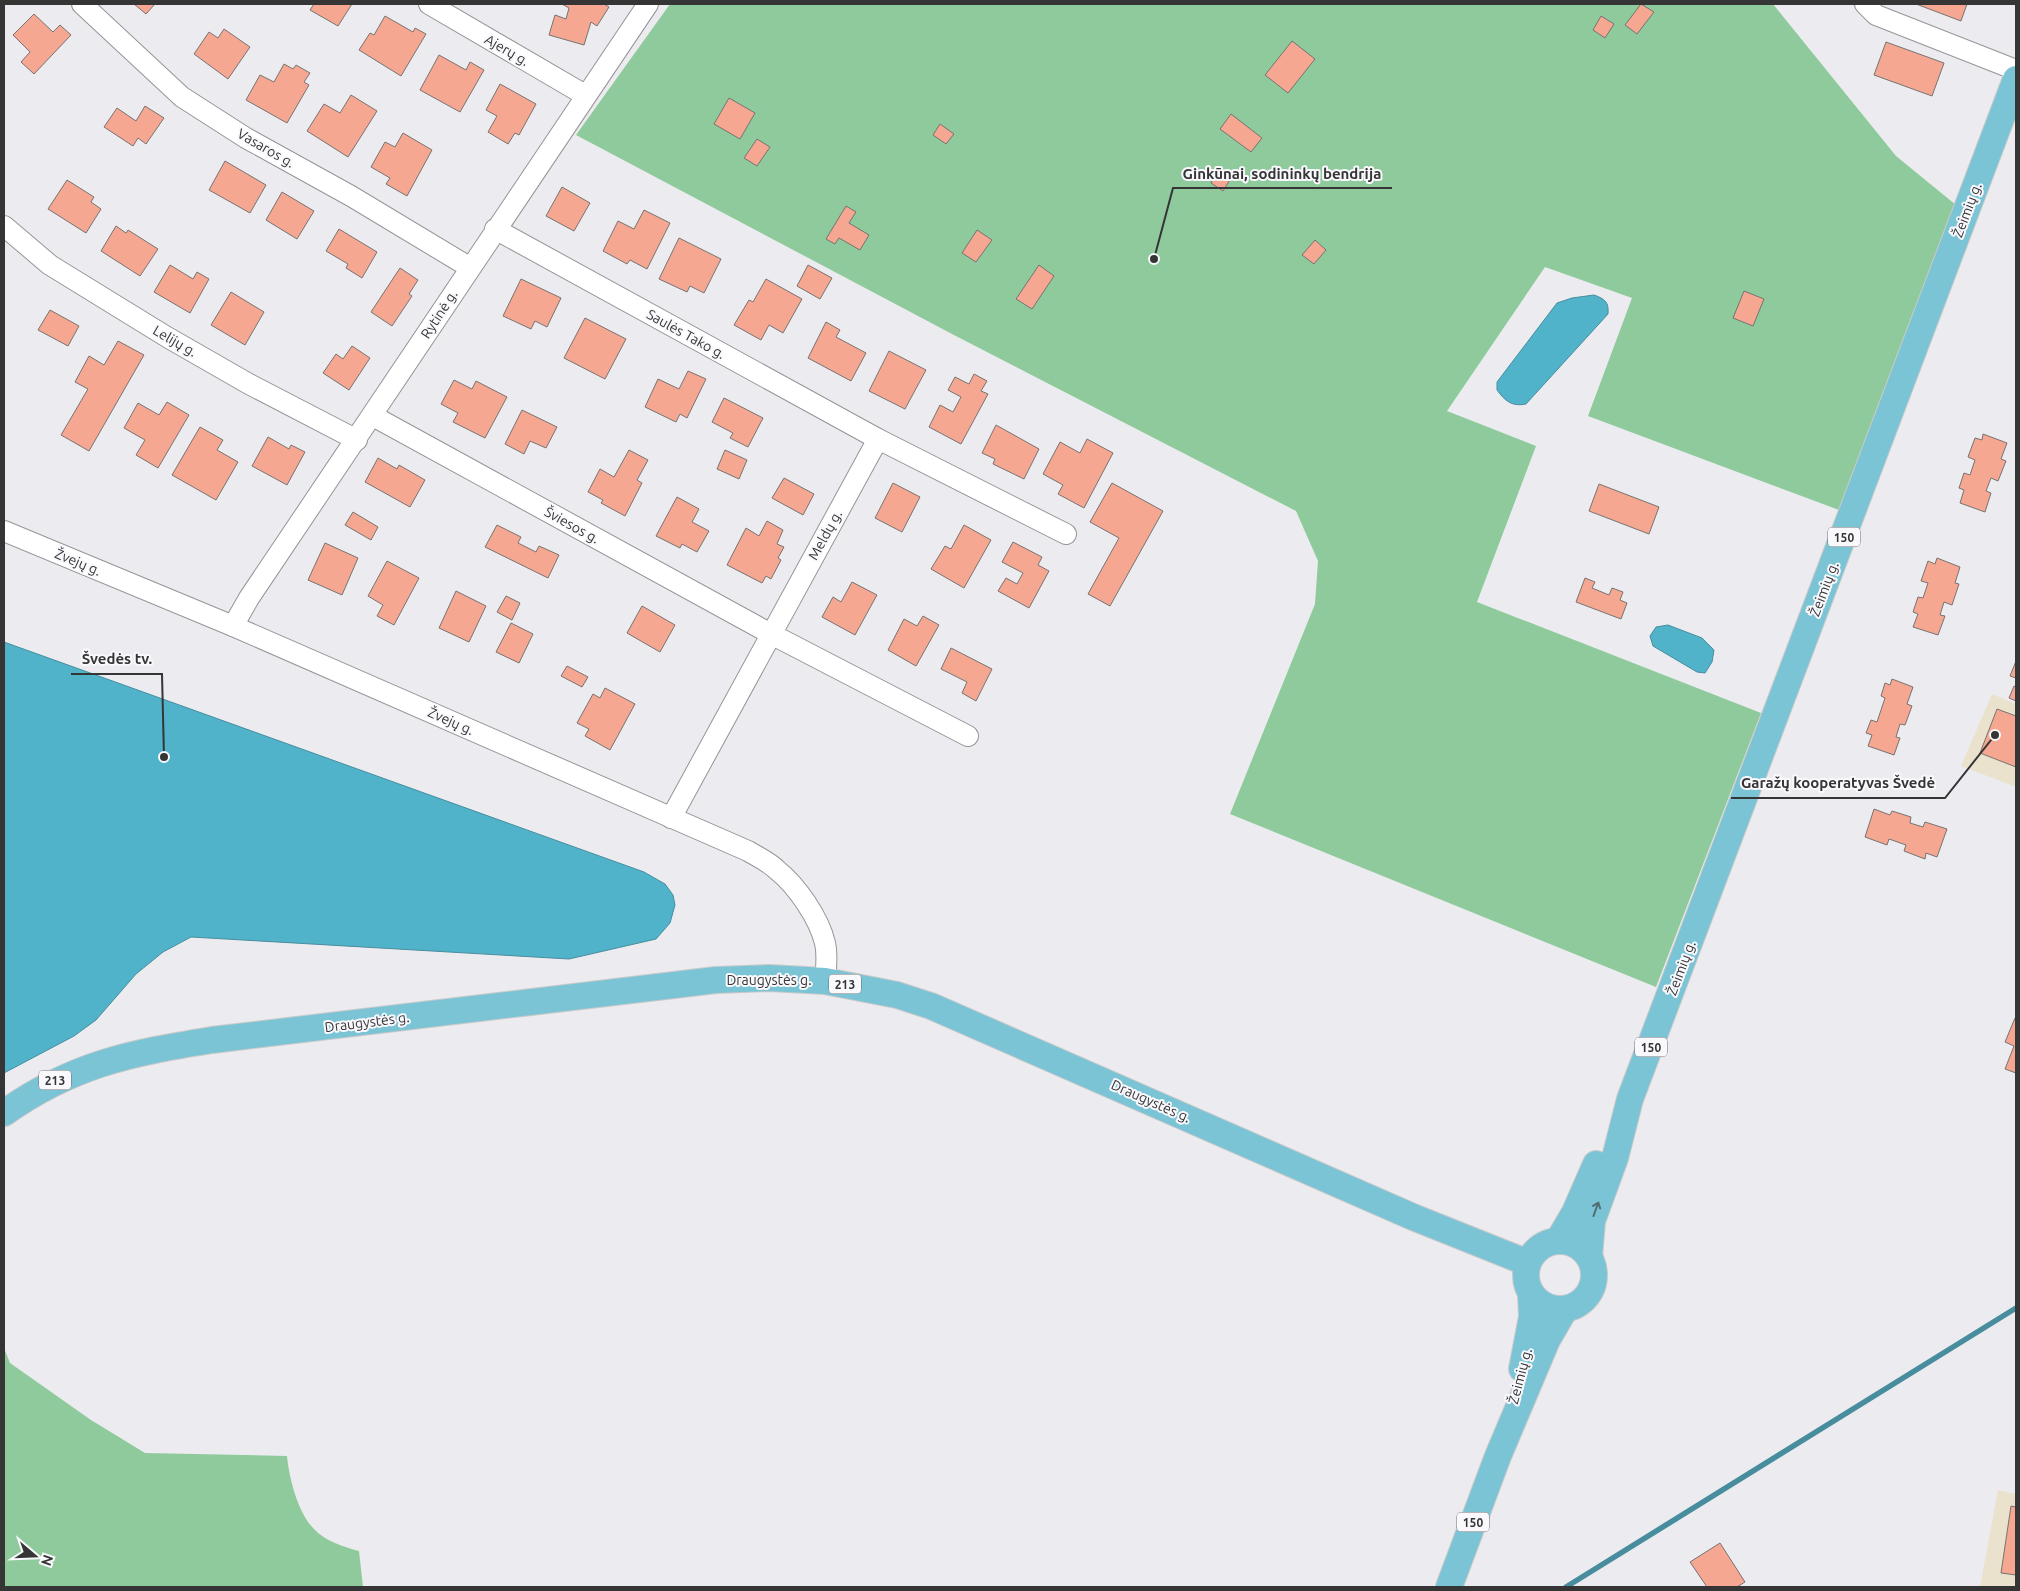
<svg xmlns="http://www.w3.org/2000/svg" width="2020" height="1591" font-family="Ubuntu,sans-serif">
	<rect width="100%" height="100%" fill="#ececf0"/>
	<g fill="#eae2cd">
		<polygon points="1992,694 2016,704 2016,787 1961,766"/>
		<polygon points="1998,1490 2016,1494 2016,1587 1980,1587"/>
	</g>
	<g fill="#8fca9c">
		<polygon points="670,4 1773,4 1896,156 1956,205 1839,510 1588,416 1632,298 1545,267 1447,411 1536,446 1477,602 1761,713 1656,987 1230,814 1315,604 1318,561 1296,511 952,334 576,135"/>
		<path d="M 4,1348 L 10,1363 L 91,1420 L 145,1453 L 287,1456 C 289,1478 298,1513 314,1529 C 325,1541 344,1547 359,1551 L 363,1587 L 4,1587 Z"/>
	</g>
	<g fill="#50b3ca" stroke="#488d9e">
		<path d="M 1594,295 C 1605,299 1609,302 1608,314 L 1526,404 C 1512,407 1505,401 1497,390 L 1497,382 L 1557,303 L 1572,298 Z"/>
		<polygon points="1668,625 1702,638 1714,650 1712,662 1705,673 1697,672 1653,646 1650,636 1656,627"/>
		<polygon points="4,642 644,872 665,884 673,895 675,905 670,923 656,939 569,959 191,937 163,952 136,974 96,1020 74,1036 4,1073"/>
	</g>
	<g fill="none" stroke-linecap="round" stroke-linejoin="round">
		<polyline stroke="#488d9e" stroke-width="5.5" points="1566,1587 2016,1308"/>
	</g>
	<g fill="#f5a791" stroke="#767372">
		<polygon points="134,4 155,4 146,14"/>
		<polygon points="314,4 352,4 338,26 310,10"/>
		<polygon points="562,4 604,4 609,7 597,26 591,22 584,45 549,35 555,15 566,19 569,8"/>
		<polygon points="1641,4 1654,12 1637,34 1625,25"/>
		<polygon points="1916,4 1967,4 1961,21"/>
		<polygon points="34,14 53,32 60,25 71,35 34,74 21,62 30,52 13,35"/>
		<polygon points="385,16 413,32 415,28 426,34 401,76 359,50 370,33 374,35"/>
		<polygon points="1601,16 1614,24 1605,38 1593,30"/>
		<polygon points="224,29 250,47 228,79 194,54 209,32 218,38"/>
		<polygon points="1292,41 1315,59 1288,93 1265,75"/>
		<polygon points="1886,42 1944,63 1932,96 1874,75"/>
		<polygon points="439,55 466,70 470,62 484,70 460,112 420,90"/>
		<polygon points="284,64 293,69 296,65 310,73 304,82 309,85 287,123 246,100 260,75 274,82"/>
		<polygon points="500,84 536,104 519,135 515,133 508,144 488,132 497,116 486,110"/>
		<polygon points="351,95 377,111 348,157 307,131 324,104 340,113"/>
		<polygon points="729,98 755,113 740,139 714,124"/>
		<polygon points="145,106 164,118 146,144 138,138 133,146 104,127 117,108 136,121"/>
		<polygon points="1231,114 1262,138 1251,152 1220,129"/>
		<polygon points="940,124 954,134 946,144 933,135"/>
		<polygon points="403,133 432,150 407,196 386,184 390,178 371,167 385,142 395,147"/>
		<polygon points="757,139 770,147 757,166 744,158"/>
		<polygon points="225,161 266,185 250,213 209,190"/>
		<polygon points="1219,171 1231,178 1223,191 1211,183"/>
		<polygon points="67,180 94,197 91,202 101,209 86,233 48,209"/>
		<polygon points="562,187 590,203 574,231 546,216"/>
		<polygon points="282,192 314,211 297,239 266,220"/>
		<polygon points="846,206 856,212 849,223 869,235 860,250 839,238 835,244 826,239"/>
		<polygon points="644,210 670,223 647,269 630,260 627,264 603,251 618,221 634,229"/>
		<polygon points="116,226 126,233 128,230 158,249 140,276 101,251"/>
		<polygon points="339,229 377,252 362,278 346,268 348,264 326,251"/>
		<polygon points="977,230 992,240 976,262 962,253"/>
		<polygon points="679,238 721,259 704,293 690,286 687,292 659,279"/>
		<polygon points="1315,240 1326,250 1314,264 1302,255"/>
		<polygon points="170,265 193,279 197,272 209,279 190,313 154,292"/>
		<polygon points="808,265 832,278 820,299 797,286"/>
		<polygon points="1039,265 1054,276 1032,309 1016,299"/>
		<polygon points="400,268 418,280 409,294 412,296 392,326 371,312"/>
		<polygon points="521,279 561,298 547,327 535,321 531,329 503,316"/>
		<polygon points="766,279 802,299 783,333 769,325 761,340 734,325 749,300 753,302"/>
		<polygon points="1744,291 1764,299 1753,326 1733,318"/>
		<polygon points="231,292 264,312 245,345 211,325"/>
		<polygon points="50,310 79,326 68,346 38,330"/>
		<polygon points="585,318 626,339 605,379 564,358"/>
		<polygon points="826,322 840,330 836,337 866,353 851,381 808,358"/>
		<polygon points="118,341 144,355 89,451 61,435 88,389 75,382 89,356 104,365"/>
		<polygon points="352,346 370,358 349,390 323,373 336,354 343,359"/>
		<polygon points="889,351 926,370 905,409 869,391"/>
		<polygon points="688,371 706,379 687,418 680,414 676,422 645,407 658,379 679,389"/>
		<polygon points="974,374 987,381 981,391 988,394 961,444 929,427 940,405 953,412 961,397 948,390 955,377 969,384"/>
		<polygon points="454,380 472,389 476,381 507,397 485,438 453,422 458,413 441,404"/>
		<polygon points="724,398 763,418 748,447 730,438 733,433 712,422"/>
		<polygon points="167,402 189,415 158,468 136,455 145,440 124,428 138,403 159,415"/>
		<polygon points="522,410 557,427 546,448 530,441 524,454 505,444"/>
		<polygon points="996,425 1039,449 1024,479 993,464 995,459 982,453"/>
		<polygon points="200,427 223,440 217,450 238,462 216,500 172,475"/>
		<polygon points="1983,434 2007,443 2001,459 2006,461 1998,481 1991,478 1986,491 1991,493 1985,512 1960,503 1964,490 1959,488 1964,473 1970,475 1975,460 1968,457 1975,438 1982,440"/>
		<polygon points="268,437 289,449 291,445 305,452 287,485 252,466"/>
		<polygon points="1087,439 1113,453 1084,508 1058,494 1063,485 1043,474 1060,442 1080,453"/>
		<polygon points="629,450 648,460 637,480 642,483 625,516 601,503 603,500 588,492 600,469 614,477"/>
		<polygon points="725,450 747,460 739,479 717,469"/>
		<polygon points="378,458 397,469 399,465 425,480 410,507 365,482"/>
		<polygon points="784,478 814,494 803,515 772,498"/>
		<polygon points="893,483 920,497 902,532 875,518"/>
		<polygon points="1112,483 1163,511 1110,606 1088,594 1119,538 1090,522"/>
		<polygon points="1599,484 1659,507 1649,534 1589,511"/>
		<polygon points="677,497 699,509 692,522 709,531 697,552 682,544 680,548 656,536"/>
		<polygon points="353,512 378,527 371,540 345,525"/>
		<polygon points="767,521 783,530 777,544 784,547 778,558 781,560 771,579 766,576 762,583 727,565 746,528 759,536"/>
		<polygon points="497,525 521,537 518,543 536,552 539,546 559,555 548,578 485,547"/>
		<polygon points="964,525 991,540 964,588 931,569 945,546 951,549"/>
		<polygon points="1013,542 1042,557 1038,565 1049,571 1029,608 998,591 1006,578 1017,584 1023,573 1002,562"/>
		<polygon points="325,543 358,558 342,595 308,580"/>
		<polygon points="1937,558 1960,567 1955,583 1959,584 1952,605 1944,602 1940,615 1945,616 1938,635 1913,627 1918,614 1913,612 1918,597 1923,598 1928,583 1921,581 1928,561 1935,564"/>
		<polygon points="387,561 419,578 394,625 377,616 383,605 368,596"/>
		<polygon points="1585,578 1595,582 1592,588 1609,595 1612,588 1623,592 1620,600 1627,603 1621,619 1576,602"/>
		<polygon points="852,582 877,595 855,635 822,617 833,597 841,602"/>
		<polygon points="456,591 486,606 469,642 439,628"/>
		<polygon points="506,596 520,603 512,620 497,612"/>
		<polygon points="642,606 675,625 660,652 627,633"/>
		<polygon points="923,616 939,625 916,666 888,650 904,619 917,626"/>
		<polygon points="511,623 533,634 519,663 496,652"/>
		<polygon points="951,648 992,669 976,701 962,693 967,682 941,669"/>
		<polygon points="2016,661 2016,678 2010,676"/>
		<polygon points="567,666 588,677 582,687 561,676"/>
		<polygon points="1892,679 1913,687 1907,704 1912,706 1905,725 1900,724 1896,737 1900,738 1894,755 1868,746 1872,735 1866,733 1871,720 1877,722 1885,698 1881,696 1885,683 1890,685"/>
		<polygon points="2014,686 2016,687 2016,701 2009,698"/>
		<polygon points="605,688 635,704 610,750 585,736 589,729 577,723 593,694 600,698"/>
		<polygon points="1997,709 2016,716 2016,767 1980,753"/>
		<polygon points="1874,809 1890,815 1892,811 1911,817 1910,823 1923,827 1925,822 1947,829 1937,857 1926,853 1925,859 1904,851 1906,845 1889,839 1887,845 1865,837"/>
		<polygon points="2015,1018 2016,1019 2016,1073 2005,1069 2014,1046 2005,1042"/>
		<polygon points="2011,1506 2016,1507 2016,1575 2001,1573"/>
		<polygon points="1720,1543 1745,1582 1737,1587 1707,1587 1690,1562"/>
	</g>
	<g fill="none" stroke-linecap="round" stroke-linejoin="round">
		<g stroke="#959598" stroke-width="22">
			<g id="minor">
				<polyline points="82,4 182,97 246,138 351,196 469,267"/>
				<polyline points="429,4 585,95"/>
				<polyline points="1865,4 1876,15 2016,70"/>
				<polyline points="4,226 50,265 167,337 249,384 357,440"/>
				<polyline points="495,229 878,439"/>
				<polyline points="373,416 771,634 968,736"/>
				<path d="M 4,531 L 233,626 L 748,851 C 758,857 769,862 777,870 C 797,886 819,918 825,943 C 828,956 826,968 825,981"/>
				<polyline points="233,626 249,598 648,4"/>
				<polyline points="671,818 878,439 1066,534"/>
			</g>
		</g>
		<g stroke="#cacacb" stroke-width="28">
			<g id="major">
				<path d="M 4,1113 C 73,1064 131,1053 212,1040 L 716,980 L 769,978 L 825,981 L 897,995 L 931,1006 L 1413,1217 L 1528,1263"/>
				<circle cx="1560" cy="1275" r="34"/>
				<polyline points="1558,1241 1575,1212 1596,1164"/>
				<polyline points="1589,1257 1592,1221 1615,1158 1630,1099 2016,79"/>
				<polyline points="1522,1369 1532,1317 1531,1294"/>
				<polyline points="1449,1587 1498,1456 1547,1340 1565,1309"/>
			</g>
		</g>
		<use href="#minor" stroke="#fff" stroke-width="20"/>
		<use href="#major" stroke="#7bc4d5" stroke-width="26"/>
	</g>
	<defs><path id="oneway-shaft" d="M-6 0H5M1.5-3L5.5 0L1.5 3" fill="none" stroke-width="1.6" stroke-linecap="round" stroke-linejoin="round" transform="scale(1.25)"/></defs>
	<use stroke="#516e76" href="#oneway-shaft" transform="translate(1596 1209) rotate(-70)"/>
	<g text-anchor="middle" dominant-baseline="central" stroke-width="4" stroke-linejoin="round" paint-order="stroke">
		<g fill="#f9f9fd" stroke="#707072" stroke-width="1">
			<rect x="1828" y="527.5" width="32" height="19" rx="4"/>
			<rect x="829" y="974.5" width="32" height="19" rx="4"/>
			<rect x="1635" y="1037.5" width="32" height="19" rx="4"/>
			<rect x="39" y="1070.5" width="32" height="19" rx="4"/>
			<rect x="1457" y="1512.5" width="32" height="19" rx="4"/>
		</g>
		<g font-size="12" font-weight="bold" fill="#353536">
			<text x="1844" y="537">150</text>
			<text x="845" y="984">213</text>
			<text x="1651" y="1047">150</text>
			<text x="55" y="1080">213</text>
			<text x="1473" y="1522">150</text>
		</g>
		<g font-size="14" fill="#353536" stroke="#f9f9fd">
			<text transform="translate(507 50) rotate(30)">Ajerų g.</text>
			<text transform="translate(266 148) rotate(30)">Vasaros g.</text>
			<text transform="translate(1967 210) rotate(-69)">Žeimių g.</text>
			<text transform="translate(439 314) rotate(-57)">Rytinė g.</text>
			<text transform="translate(686 334) rotate(29)">Saulės Tako g.</text>
			<text transform="translate(175 341) rotate(30)">Lelijų g.</text>
			<text transform="translate(572 525) rotate(29)">Šviesos g.</text>
			<text transform="translate(825 535) rotate(-61)">Meldų g.</text>
			<text transform="translate(78 562) rotate(23)">Žvejų g.</text>
			<text transform="translate(1824 589) rotate(-69)">Žeimių g.</text>
			<text transform="translate(451 721) rotate(24)">Žvejų g.</text>
			<text transform="translate(1681 968) rotate(-69)">Žeimių g.</text>
			<text x="769" y="980">Draugystės g.</text>
			<text transform="translate(367 1022) rotate(-7)">Draugystės g.</text>
			<text transform="translate(1151 1101) rotate(24)">Draugystės g.</text>
			<text transform="translate(1520 1376) rotate(-75)">Žeimių g.</text>
		</g>
	</g>
	<path fill="none" stroke="#353536" stroke-width="2" d="M1154 259L1173 188H1392M164 757L162 674H71M1995 735L1945 798H1731"/>
	<g fill="#353536" stroke="#f9f9fd" stroke-width="2">
		<circle cx="1154" cy="259" r="5"/>
		<circle cx="164" cy="757" r="5"/>
		<circle cx="1995" cy="735" r="5"/>
	</g>
	<g font-size="15" text-anchor="middle" font-weight="bold" fill="#353536" stroke="#f9f9fd" stroke-width="4" stroke-linejoin="round" paint-order="stroke">
		<text x="1282" y="179">Ginkūnai, sodininkų bendrija</text>
		<text x="117" y="664">Švedės tv.</text>
		<text x="1838" y="788">Garažų kooperatyvas Švedė</text>
	</g>
	<rect width="2020" height="1591" fill="none" stroke="#353536" stroke-width="10"/>
	<g transform="translate(35 1556) rotate(109)" stroke="#f9f9fd" stroke-width="4" paint-order="stroke">
	<path d="M0-4L9 19L0 12L-9 19Z" fill="#353536"/>
	<text y="-8" font-size="14" font-weight="bold" text-anchor="middle" fill="#353536">N</text>
	</g>
</svg>
